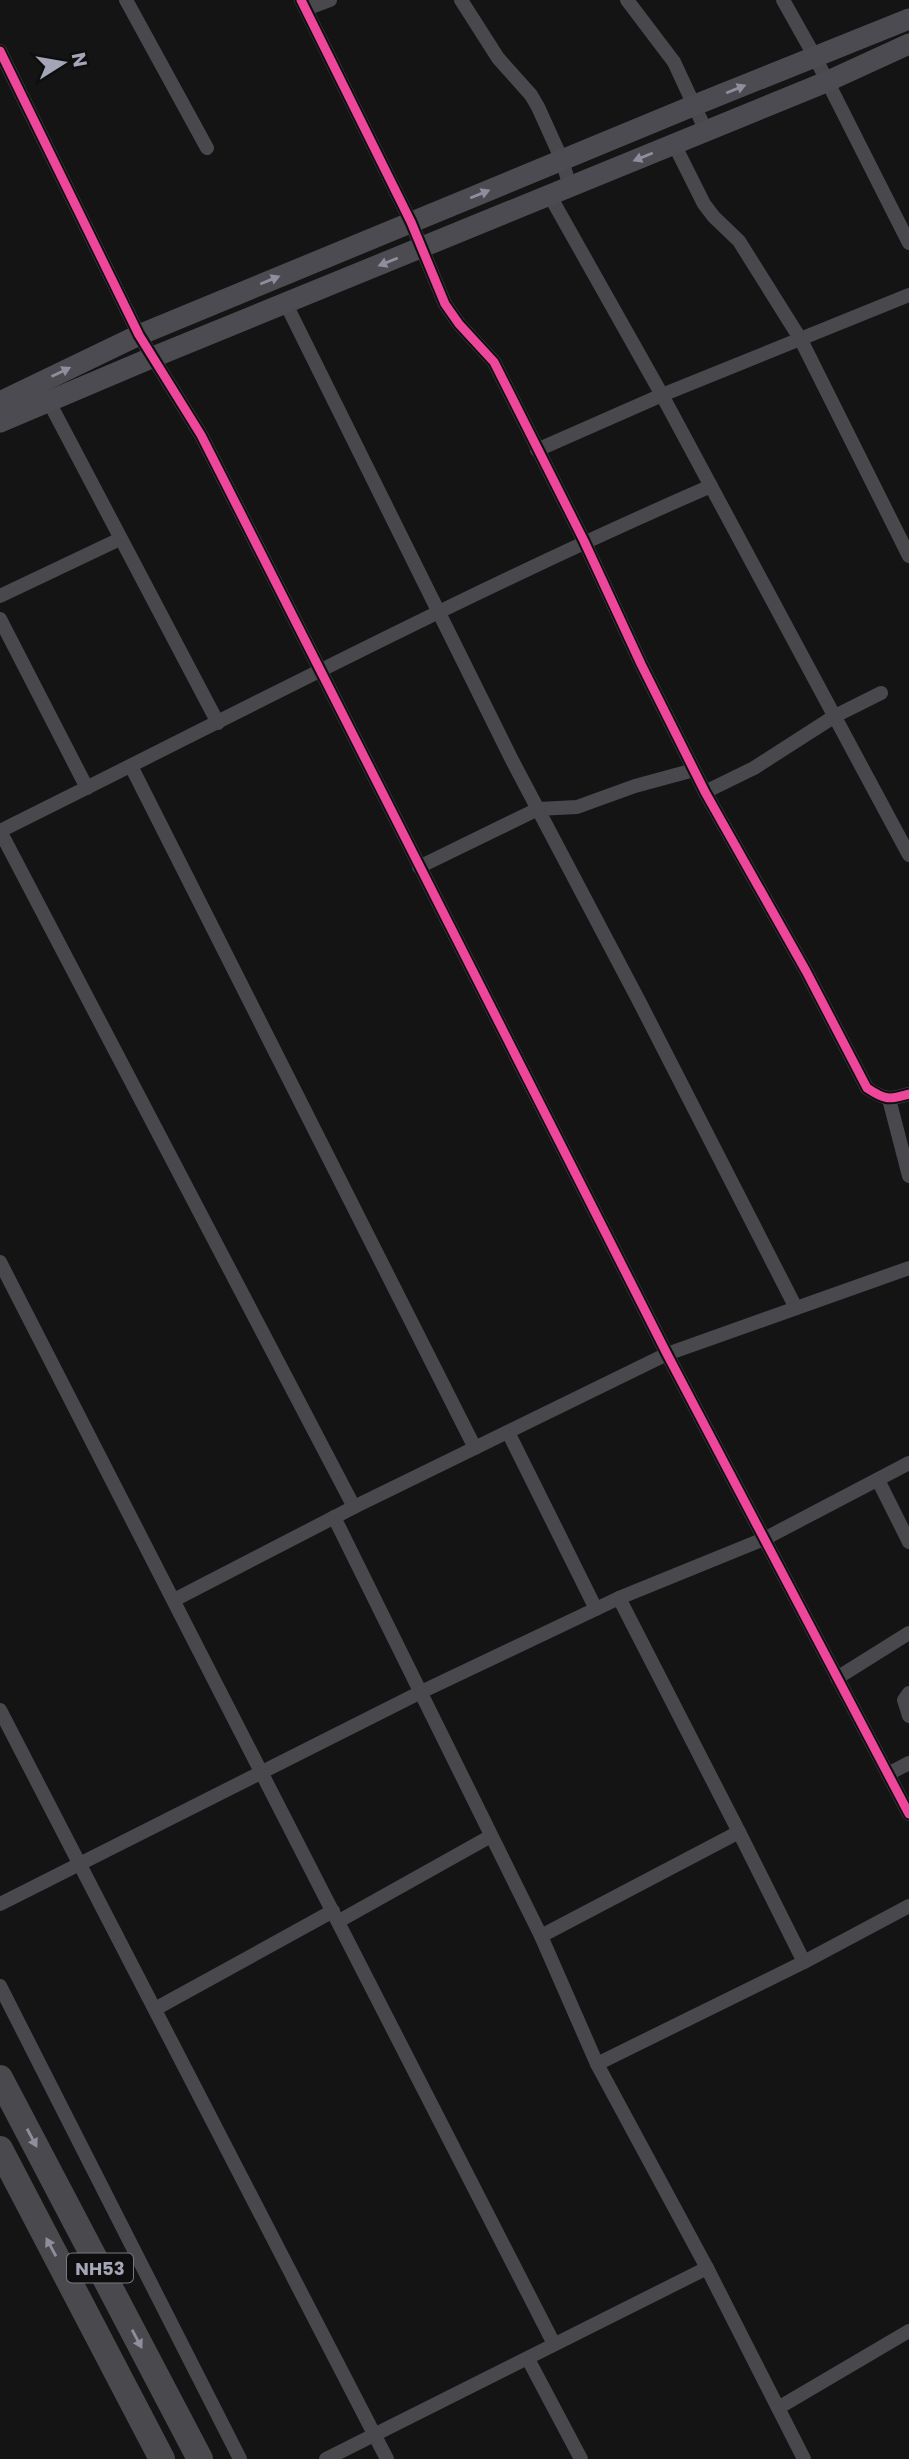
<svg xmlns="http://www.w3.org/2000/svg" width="909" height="2459" font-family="Poppins,sans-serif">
	<rect width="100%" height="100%" fill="#141414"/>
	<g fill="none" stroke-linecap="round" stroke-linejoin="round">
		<g stroke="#48484d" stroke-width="14">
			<polyline points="126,0 207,148"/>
			<path d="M 301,0 L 411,222 L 445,304 L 459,324 L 494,362 L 584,541 L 641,664 L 705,792 L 806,971 L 867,1088 C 885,1100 889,1100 909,1094"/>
			<polyline points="461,0 498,58 531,95 538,107 562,160 570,187"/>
			<polyline points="627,0 674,62 706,131"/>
			<polyline points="783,0 815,57 909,243"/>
			<polyline points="306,9 330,0"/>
			<polyline points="0,51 139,335 201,435 667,1354 909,1814"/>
			<polyline points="674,144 704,204 714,217 739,241 801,340 909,556"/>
			<polyline points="550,196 662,395 909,855"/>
			<polyline points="286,304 513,762 639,1001 796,1308"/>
			<polyline points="48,400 218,723"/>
			<polyline points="537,450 662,395 909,295"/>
			<polyline points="0,596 120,539"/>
			<polyline points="0,619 87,788"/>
			<polyline points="131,766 475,1448"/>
			<polyline points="705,792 754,768 835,716 881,693"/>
			<path d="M 0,831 C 236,714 469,591 711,486"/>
			<polyline points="0,831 354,1507"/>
			<polyline points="419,867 538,809 577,807 635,786 694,770"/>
			<polyline points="889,1099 909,1176"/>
			<polyline points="0,1262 554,2344"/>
			<polyline points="508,1432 596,1609"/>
			<polyline points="878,1480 909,1542"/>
			<polyline points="334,1517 541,1936 597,2064 707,2268 804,2459"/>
			<polyline points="619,1598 739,1832"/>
			<polyline points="174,1600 354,1507 667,1354 909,1268"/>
			<polyline points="837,1678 909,1633"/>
			<polyline points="909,1693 904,1700 909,1716"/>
			<polyline points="0,1710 387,2459"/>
			<polyline points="888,1774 909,1763"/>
			<polyline points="0,1904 419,1693 619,1598 764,1539 909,1463"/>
			<polyline points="339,1921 491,1836"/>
			<polyline points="541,1936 739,1832 804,1962"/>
			<polyline points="0,1986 240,2459"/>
			<polyline points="155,2009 333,1911"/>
			<polyline points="597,2064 804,1962 909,1906"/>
			<polyline points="528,2359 581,2459"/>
			<polyline points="778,2408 909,2331"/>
			<polyline points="326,2459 707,2268"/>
		</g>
		<g stroke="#4c4b51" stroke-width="21">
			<polyline points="0,402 139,335 695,105 909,19"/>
			<polyline points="0,422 151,358 826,82 909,44"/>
		</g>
		<g stroke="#4a4a4e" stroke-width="26">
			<polyline points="0,2078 200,2459"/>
			<polyline points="0,2149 162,2459"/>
		</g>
		<g stroke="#0e0e0f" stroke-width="13">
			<g id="cycleway">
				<path d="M 301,0 L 411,222 L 445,304 L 459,324 L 494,362 L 584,541 L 641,664 L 705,792 L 806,971 L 867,1088 C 885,1100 889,1100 909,1094"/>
				<polyline points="0,51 139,335 201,435 667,1354 909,1814"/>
			</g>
		</g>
		<use href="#cycleway" stroke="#ed469a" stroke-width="9"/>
	</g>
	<defs><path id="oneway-solid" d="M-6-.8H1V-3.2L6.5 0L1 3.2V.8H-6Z" transform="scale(1.75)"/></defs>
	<g fill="#8e8e9d">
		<use href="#oneway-solid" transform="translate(736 89) rotate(-22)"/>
		<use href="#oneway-solid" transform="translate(643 157) rotate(158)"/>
		<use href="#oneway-solid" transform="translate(480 194) rotate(-22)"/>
		<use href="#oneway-solid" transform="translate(388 262) rotate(158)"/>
		<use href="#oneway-solid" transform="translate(270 280) rotate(-22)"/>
		<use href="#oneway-solid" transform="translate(61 372) rotate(-26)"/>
	</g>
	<g fill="#8e8e9c">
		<use href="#oneway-solid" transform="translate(32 2138) rotate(62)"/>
		<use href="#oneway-solid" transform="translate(51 2247) rotate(-118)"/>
		<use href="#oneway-solid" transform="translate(137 2339) rotate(62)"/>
	</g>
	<g text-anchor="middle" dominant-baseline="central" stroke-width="6" stroke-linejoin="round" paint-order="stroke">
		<rect fill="#0e0e0f" stroke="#777884" stroke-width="2" x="67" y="2253.5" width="66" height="29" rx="5"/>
		<g font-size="18" font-weight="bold" fill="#a4a5b6">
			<text x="100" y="2268">NH53</text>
		</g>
	</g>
	<g transform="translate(63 63) rotate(79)" stroke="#0e0e0f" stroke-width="5" paint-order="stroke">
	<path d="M0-5L12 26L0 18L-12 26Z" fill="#a4a5b6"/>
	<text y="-10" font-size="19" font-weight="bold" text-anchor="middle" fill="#a4a5b6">N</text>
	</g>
</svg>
